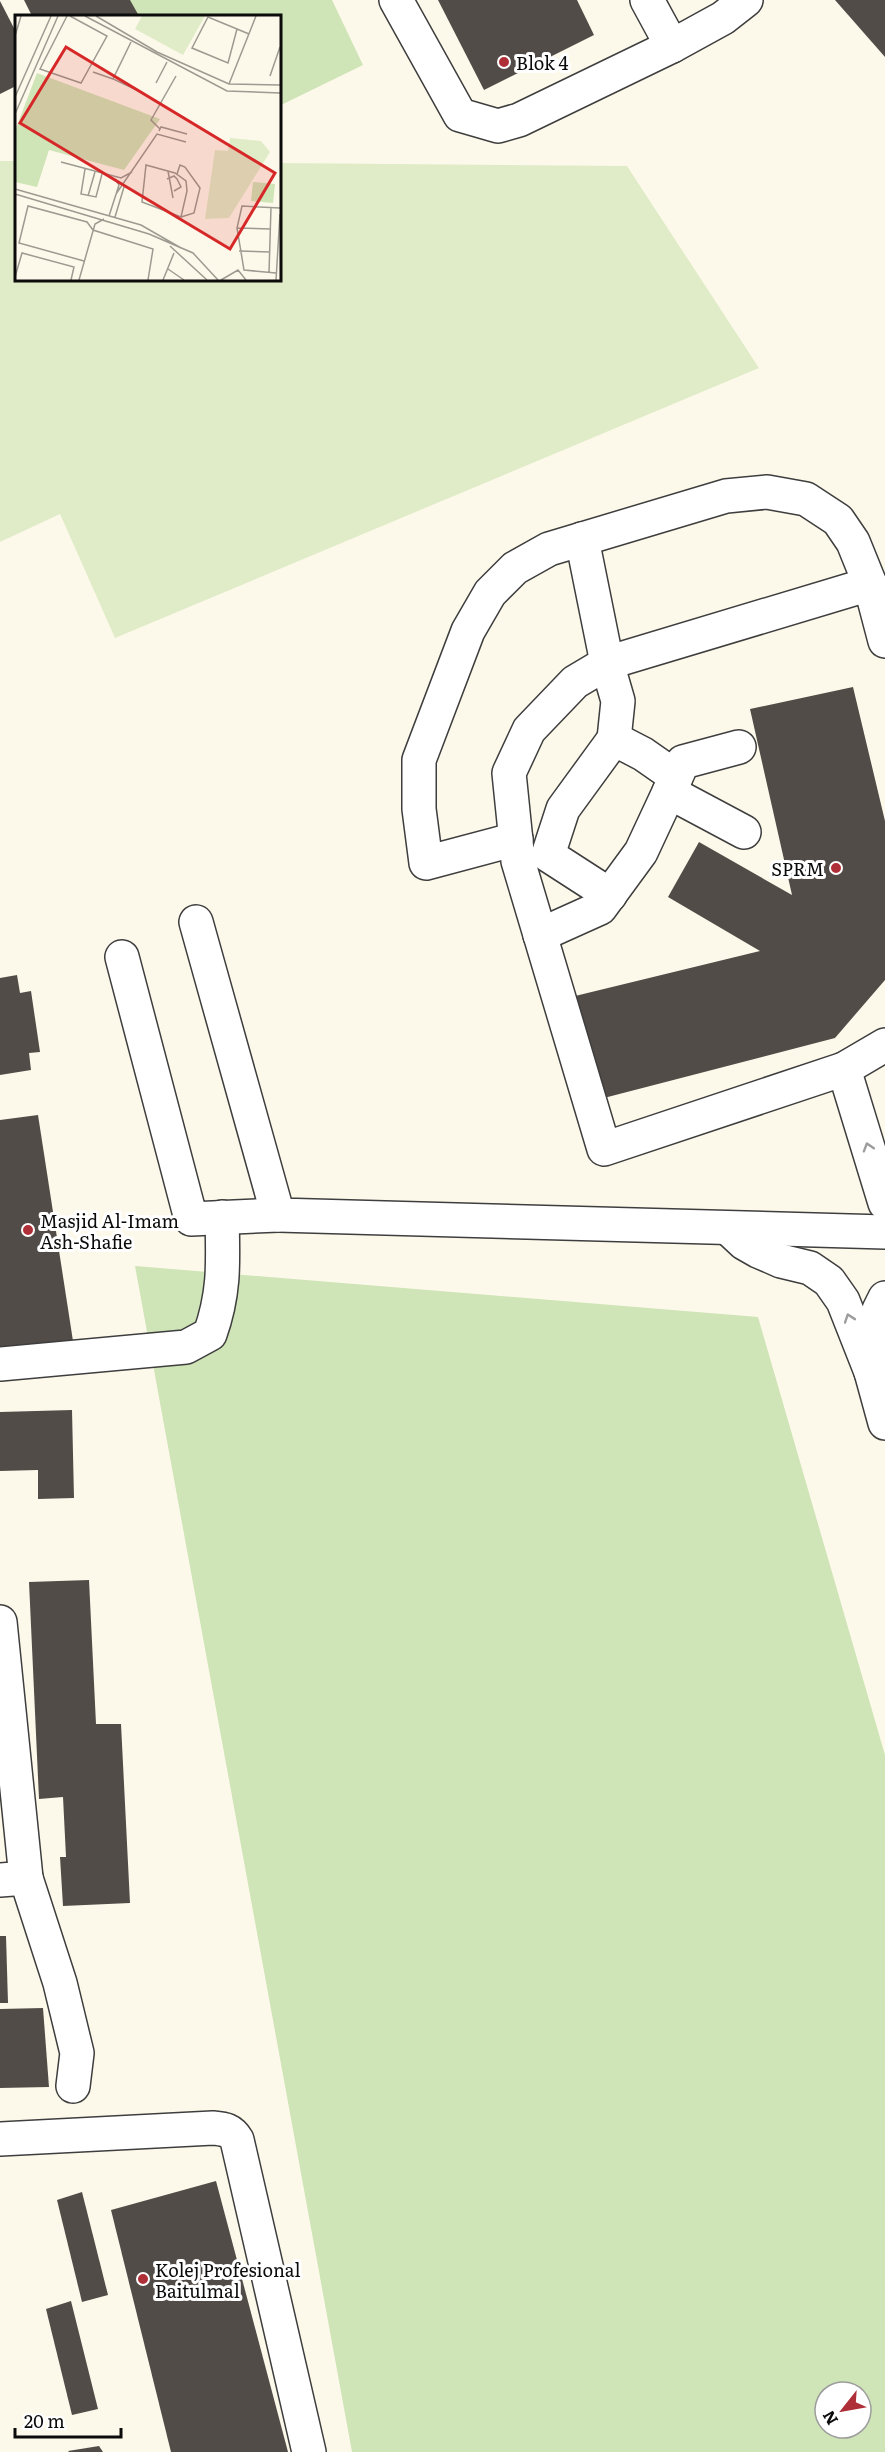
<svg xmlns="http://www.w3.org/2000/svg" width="885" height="2452" font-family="Literata,serif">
	<rect width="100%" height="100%" fill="#fdf9ea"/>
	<g fill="#cfe4b7" fill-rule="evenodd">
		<polygon points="128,0 332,0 363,65 279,106 279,16 136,16"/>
		<path d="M 135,1266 L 758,1317 L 885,1755 L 885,2452 L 352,2452 ZM 825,2392 L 861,2392 L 861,2428 L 825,2428 Z"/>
	</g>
	<polygon fill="#e0ecc8" points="0,161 16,161 16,279 279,279 279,163 627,166 759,368 115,638 60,514 0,542"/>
	<g fill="#524c48">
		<polygon points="24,0 130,0 139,16 32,16"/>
		<polygon points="438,0 577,0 594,35 484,90"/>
		<polygon points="835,0 885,0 885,57"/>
		<polygon points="0,1 16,32 16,86 0,94"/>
		<polygon points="853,687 885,821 885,980 835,1038 600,1099 571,997 760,951 668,897 699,842 792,895 750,709"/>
		<polygon points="17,975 20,993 31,991 40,1052 29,1053 31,1070 0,1075 0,978"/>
		<polygon points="38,1115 73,1341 0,1352 0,1120"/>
		<polygon points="72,1410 74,1498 38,1499 38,1470 0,1471 0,1412"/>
		<polygon points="89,1580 96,1724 121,1724 130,1903 63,1906 60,1857 66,1857 63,1797 39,1799 29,1582"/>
		<polygon points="0,1936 6,1936 8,2003 0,2003"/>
		<polygon points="43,2008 49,2087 0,2088 0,2009"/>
		<polygon points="216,2181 288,2452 171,2452 111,2210"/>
		<polygon points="82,2192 108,2295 82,2302 57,2200"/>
		<polygon points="71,2301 98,2409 72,2415 46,2309"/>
		<polygon points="99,2446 103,2452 69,2452 68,2451"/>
	</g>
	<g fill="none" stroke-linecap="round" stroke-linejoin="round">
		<g stroke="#3e3e3e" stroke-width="36">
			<g id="minor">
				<polyline points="396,0 460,115 498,126 519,120 672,46 723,18 746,0"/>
				<polyline points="647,0 672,46"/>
				<polyline points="582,539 607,663 618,701 614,739"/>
				<polyline points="885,641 870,584 607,663 575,682 529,730 509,773 518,861 604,1149 844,1069 885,1045"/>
				<polyline points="669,792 744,832"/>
				<polyline points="516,839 426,863 419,809 419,760 468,631 490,593 515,568 549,549 726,496 767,492 806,499 838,520 853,542 870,584"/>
				<polyline points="610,895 548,855 563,809 614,739 643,754 676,777"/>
				<polyline points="196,922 278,1215 885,1232"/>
				<polyline points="540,935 600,908 641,852 683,762 739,747"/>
				<polyline points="122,957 191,1219 278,1215"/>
				<polyline points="844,1069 885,1203"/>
				<polyline points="729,1229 744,1243 758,1251 781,1261 810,1268 829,1281 843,1301 871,1372 885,1423"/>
				<path d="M 0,1364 L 186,1347 L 210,1334 C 225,1292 223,1261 222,1217"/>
				<polyline points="871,1372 879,1310 885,1298"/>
				<polyline points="0,1622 26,1878 0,1880"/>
				<polyline points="26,1878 60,1983 77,2053 73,2086"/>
				<path d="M 0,2139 L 213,2128 C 225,2129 231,2130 237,2140 L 309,2452"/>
			</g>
		</g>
		<use href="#minor" stroke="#fff" stroke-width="33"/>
	</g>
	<defs><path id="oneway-chevron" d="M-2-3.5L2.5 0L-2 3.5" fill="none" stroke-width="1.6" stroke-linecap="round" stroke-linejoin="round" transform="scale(1.5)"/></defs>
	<g stroke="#9d9d9d">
		<use href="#oneway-chevron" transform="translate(868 1147) rotate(-107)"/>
		<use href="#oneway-chevron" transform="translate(849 1318) rotate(-109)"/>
	</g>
	<g fill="#ae2f37" stroke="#fff" stroke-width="2">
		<circle cx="504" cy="62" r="6"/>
		<circle cx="836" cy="868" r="6"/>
		<circle cx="28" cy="1230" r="6"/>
		<circle cx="143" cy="2279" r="6"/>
	</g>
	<g text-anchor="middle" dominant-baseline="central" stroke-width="6" stroke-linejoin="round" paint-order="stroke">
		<g font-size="18" fill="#0b0b0b" stroke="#fff" text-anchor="start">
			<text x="516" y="62">Blok 4</text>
			<text x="824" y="868" text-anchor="end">SPRM</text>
			<text x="40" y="1220">Masjid Al-Imam<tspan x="40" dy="21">Ash-Shafie</tspan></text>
			<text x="155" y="2269">Kolej Profesional<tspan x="155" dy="21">Baitulmal</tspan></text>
		</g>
	</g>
	<g transform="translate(15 15)">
		<rect width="266" height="266" fill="#fdf9ea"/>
		<path d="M 22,58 L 145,104 L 109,155 L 34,135 L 22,172 L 0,167 L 0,116 ZM 238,167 L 260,169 L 258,188 L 236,186 Z" fill="#cfe4b7"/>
		<path d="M 127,1 L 190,1 L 168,40 L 120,14 ZM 215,123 L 246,126 L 255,137 L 214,203 L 190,204 L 200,135 L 213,136 Z" fill="#e0ecc8"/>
		<path fill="none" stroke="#9c9a91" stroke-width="1.5" d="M 52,1 L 25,54 L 66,68 L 92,21 L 55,1M 70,1 L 212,76 L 265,78M 81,1 L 142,37 L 214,69 L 265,70M 222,14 L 213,48 L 177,33 L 193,2 L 222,14 L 234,19M 0,21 L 6,1M 116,27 L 98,64 L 124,76M 78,57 L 98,64M 255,61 L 265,32M 141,68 L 152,47M 214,69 L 241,1M 0,82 L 36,1M 0,99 L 43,1M 145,114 L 136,105 L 161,61M 144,116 L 146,112 L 172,119M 46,147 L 106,163 L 117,157M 131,150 L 160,158 L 171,166 L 172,176 L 166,202 L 127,187 ZM 70,154 L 66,179 L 81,182 L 87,159M 153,156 L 158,183M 162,159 L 165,150 L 170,152 L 185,173 L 179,198 L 166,202M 152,164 L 159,161 L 162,164 L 166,172 L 159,176M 0,174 L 126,210 L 166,233M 0,179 L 134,219 L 178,238 L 203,265M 101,179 L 142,119 L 171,127M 73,181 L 80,157M 94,201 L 104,170 L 100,164M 100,202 L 109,172M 222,213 L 256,214M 155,231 L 192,265M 224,236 L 255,237M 69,246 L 4,228 L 13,191 L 72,207 L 78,215 L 138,234 L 133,265M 153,254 L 169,265M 254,258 L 256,192M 261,258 L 229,255 L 222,213 L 227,191 L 265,193M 0,262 L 7,238 L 59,252 L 56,265M 64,265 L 80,209 L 89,204M 148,265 L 159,238M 206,265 L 223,255 L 231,265M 261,265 L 265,199"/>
		<path fill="#d62828" fill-opacity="0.15" stroke="#d62828" stroke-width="3" d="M 51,32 L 260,158 L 215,234 L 5,108 Z"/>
		<rect width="266" height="266" fill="none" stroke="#0b0b0b" stroke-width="3"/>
	</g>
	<g transform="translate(843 2410) rotate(239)"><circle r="28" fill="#ffffff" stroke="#9d9d9d" stroke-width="1.5"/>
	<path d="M0-4.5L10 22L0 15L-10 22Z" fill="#ae2f37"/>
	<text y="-9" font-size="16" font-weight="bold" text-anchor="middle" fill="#0b0b0b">N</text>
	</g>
	<path d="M15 2428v9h106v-9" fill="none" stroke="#0b0b0b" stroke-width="3"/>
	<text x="24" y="2428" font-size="18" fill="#0b0b0b" stroke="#ffffff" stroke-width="4.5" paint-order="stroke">20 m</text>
</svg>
